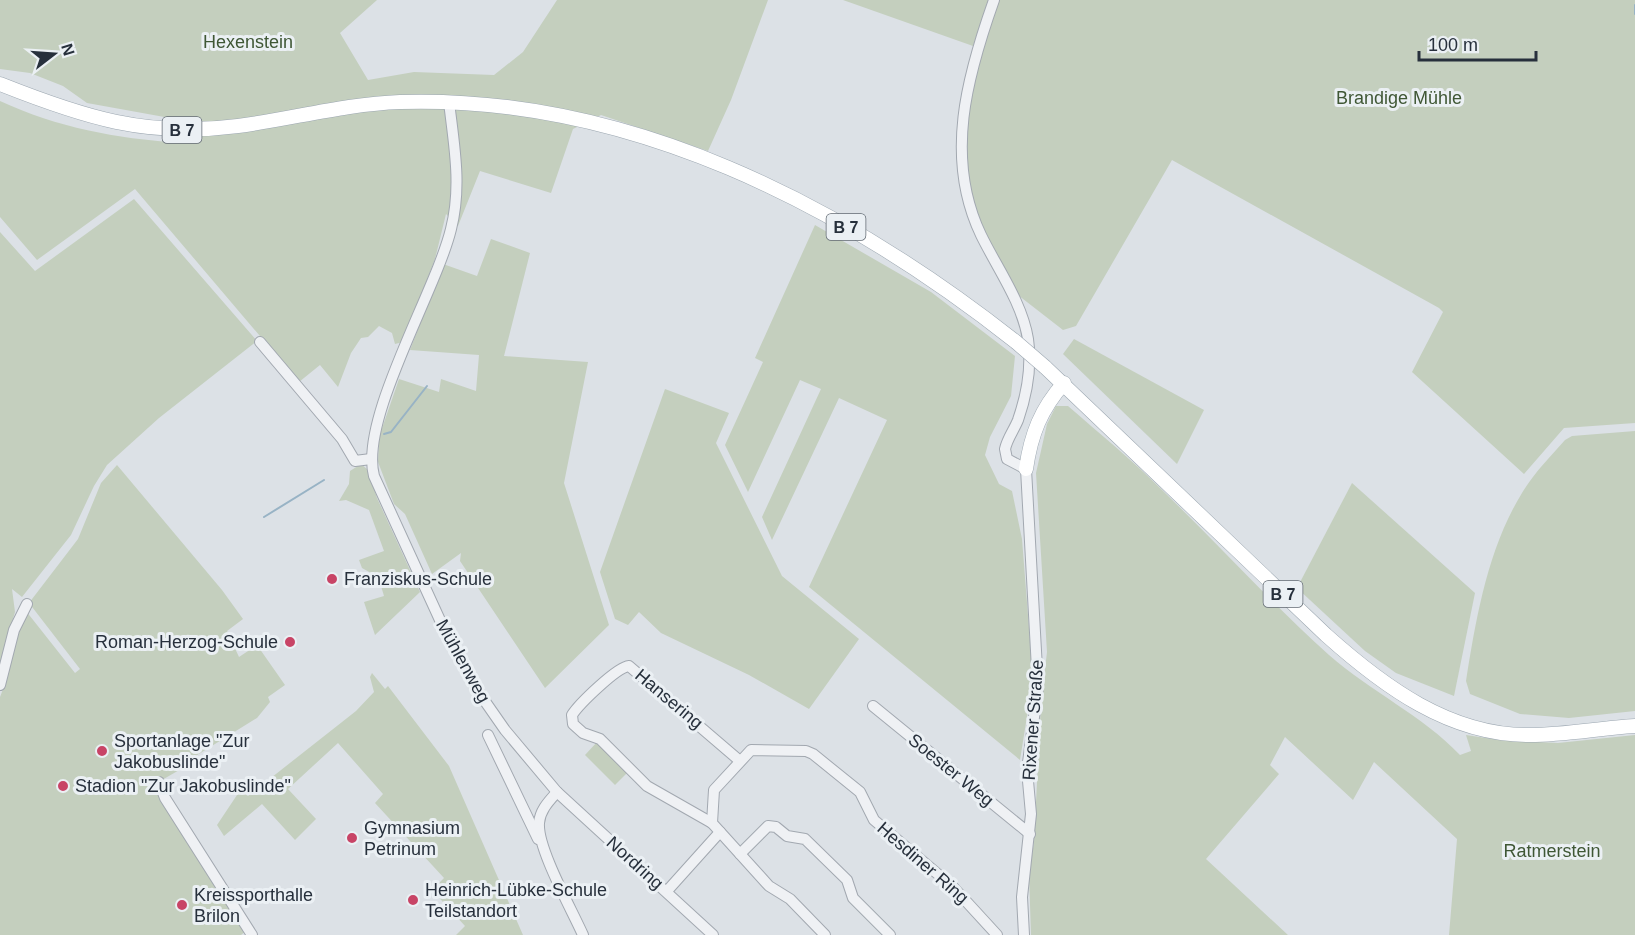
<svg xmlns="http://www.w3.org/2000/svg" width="1635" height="935" font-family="Helvetica,sans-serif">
	<rect width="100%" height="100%" fill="#dce1e6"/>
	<g fill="#c4cfbe">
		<path d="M 0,0 L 377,0 L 340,33 L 368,80 L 414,72 L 494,75 L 523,52 L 557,0 L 768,0 L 731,100 L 708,151 L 601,115 L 573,129 L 551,193 L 480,171 L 458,226 L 446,214 L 435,259 L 403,342 L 395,344 L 392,333 L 379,326 L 368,337 L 361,338 L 351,353 L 338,387 L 320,365 L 299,382 L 135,189 L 37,260 L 0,217 L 0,101 C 58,128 116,138 179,143 L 181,120 L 87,103 L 63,86 L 30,73 L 0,69 Z"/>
		<polygon points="843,0 988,0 973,46"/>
		<polygon points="996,0 1635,0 1635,423 1564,428 1524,474 1412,372 1443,312 1439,308 1172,160 1076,326 1063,330 1014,292 968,195 966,107"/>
		<polygon points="134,199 257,341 159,418 107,465 94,486 71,535 22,597 12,589 15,612 0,664 0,232 35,271"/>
		<polygon points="815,225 931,292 1015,356 1011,396 990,437 985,455 999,484 1012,491 1022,539 1033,679 1020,760 809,587 887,420 839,398 772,540 762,517 821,389 800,380 748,492 725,445 763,362 755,358"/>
		<polygon points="491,239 530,253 504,356 588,362 564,483 609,625 545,688 460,561 461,553 432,574 405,514 394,504 378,462 379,437 399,379 439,392 441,379 476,391 479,355 410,350 443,264 477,276"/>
		<polygon points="1074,339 1204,410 1177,464 1063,354"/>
		<polygon points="665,389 729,413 716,443 782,576 859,639 809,709 749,675 661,633 639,612 628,625 615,619 600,572"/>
		<path d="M 1056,406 L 1068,406 C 1099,433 1131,459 1160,488 C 1217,543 1270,602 1329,655 C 1371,692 1422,715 1460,755 L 1471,751 L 1466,735 L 1499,740 L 1558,743 L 1635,735 L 1635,935 L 1449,935 L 1457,839 L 1374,762 L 1353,800 L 1285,737 L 1270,765 L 1279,774 L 1206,859 L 1288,935 L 1031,935 L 1029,874 L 1034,842 L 1041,703 L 1047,652 L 1036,473 L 1047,424 Z"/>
		<path d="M 1635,431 L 1635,711 L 1569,718 L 1520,714 L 1470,694 L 1466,681 C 1476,618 1488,548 1522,493 C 1534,473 1550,457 1565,440 L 1572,436 Z"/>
		<polygon points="361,464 368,470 377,498 420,592 375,635 364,602 384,596 381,586 375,587 371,573 362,568 359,560 384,551 369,510 346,500 339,501 349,484 350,471"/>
		<polygon points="117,465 222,590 243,619 227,631 239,657 257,645 285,685 268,697 270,702 257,718 186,762 188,765 155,784 246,931 241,935 0,935 0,697 5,684 7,658 26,611 75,673 80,669 29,603 78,539 101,483"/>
		<polygon points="1352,483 1475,593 1454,696 1396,673 1365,651 1297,588"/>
		<polygon points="372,673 385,689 388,686 449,766 523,935 456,935 465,926 432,890 444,878 375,803 383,794 338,743 288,789 316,819 295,840 262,804 224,836 217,825 237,795 242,792 248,796 356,711 374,692 370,677"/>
		<polygon points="598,741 629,771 615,785 585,755"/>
	</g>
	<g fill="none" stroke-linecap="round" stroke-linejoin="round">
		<g stroke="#98b3c5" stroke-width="2">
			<polyline points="1635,5 1635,14"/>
			<polyline points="384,434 391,432 427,386"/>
			<polyline points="264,517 324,480"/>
		</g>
		<g stroke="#a2a8b0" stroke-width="12">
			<g id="minor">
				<path d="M 994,0 C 967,76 944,158 981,235 C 997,268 1022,302 1028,339 C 1032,367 1027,394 1018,420 C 1014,430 1007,439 1005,449 L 1007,459 L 1026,469 L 1038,687 L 1027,770 L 1031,814 L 1022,897 L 1024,935"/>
				<path d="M 449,102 C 454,145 462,186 451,229 C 436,291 359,419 374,476 L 450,642 L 482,697 L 505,730 L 557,792 L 713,935"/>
				<polyline points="260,342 342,439 355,461 371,459"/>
				<polyline points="0,685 14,630 27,604"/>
				<polyline points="873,706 1030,834"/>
				<polyline points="488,735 538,839"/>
				<polyline points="159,782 165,798 252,935"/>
				<path d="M 557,792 C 549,801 540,810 539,823 C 537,848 572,910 583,935"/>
				<path d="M 712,823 L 647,786 L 600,739 L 583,733 L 573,724 L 572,715 C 579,704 617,667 629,666 L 740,761"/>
				<polyline points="740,854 768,826 776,827 787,836 805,839 847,880 853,898 890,935"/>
				<polyline points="667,891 720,832"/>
				<polyline points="825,935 790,899 769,886 712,823 714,790 751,750 806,751 813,754 860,792 874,820 953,887 997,935"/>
			</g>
		</g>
		<g stroke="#9ca7b1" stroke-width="15">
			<g id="major">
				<path d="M 0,84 C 83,117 147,138 238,126 C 292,119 345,104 400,102 C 628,95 841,204 1016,342"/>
				<path d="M 1045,367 L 1326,635 C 1383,686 1450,736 1530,735 C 1565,735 1600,728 1635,726"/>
				<path d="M 1026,469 C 1031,434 1041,409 1064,383"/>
			</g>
		</g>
		<use href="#minor" stroke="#eff1f4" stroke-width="10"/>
		<use href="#major" stroke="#fff" stroke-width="14"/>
		<g stroke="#9ca7b1" stroke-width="15" stroke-linecap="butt">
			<polyline id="major-bridge" points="1016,342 1045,367"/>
		</g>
		<use href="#major-bridge" stroke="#fff" stroke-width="14"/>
	</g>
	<g fill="#c84466" stroke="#ebf0f4" stroke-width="2">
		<circle cx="332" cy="579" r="6"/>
		<circle cx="290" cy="642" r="6"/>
		<circle cx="102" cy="751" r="6"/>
		<circle cx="63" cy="786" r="6"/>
		<circle cx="352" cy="838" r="6"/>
		<circle cx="413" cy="900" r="6"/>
		<circle cx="182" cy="905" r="6"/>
	</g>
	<g text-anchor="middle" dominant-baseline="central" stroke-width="6" stroke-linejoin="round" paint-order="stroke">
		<g fill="#ebf0f4" stroke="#626a73" stroke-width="1.5">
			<rect x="162.5" y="117" width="39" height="26" rx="4.5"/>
			<rect x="826.5" y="214" width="39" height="26" rx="4.5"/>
			<rect x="1263.5" y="581" width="39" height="26" rx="4.5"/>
		</g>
		<g font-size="16" font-weight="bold" fill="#27303c">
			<text x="182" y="130">B 7</text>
			<text x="846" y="227">B 7</text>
			<text x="1283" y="594">B 7</text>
		</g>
		<g font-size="18" fill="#3f5735" stroke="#ebf0f4">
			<text x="248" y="42">Hexenstein</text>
			<text x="1399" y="98">Brandige Mühle</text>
			<text x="1552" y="851">Ratmerstein</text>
		</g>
		<g font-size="18" fill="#27303c" stroke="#ebf0f4" text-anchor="start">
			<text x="344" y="579">Franziskus-Schule</text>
			<text x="278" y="642" text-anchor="end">Roman-Herzog-Schule</text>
			<text x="114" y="741">Sportanlage "Zur<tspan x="114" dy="21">Jakobuslinde"</tspan></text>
			<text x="75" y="786">Stadion "Zur Jakobuslinde"</text>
			<text x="364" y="828">Gymnasium<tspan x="364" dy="21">Petrinum</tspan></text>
			<text x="425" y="890">Heinrich-Lübke-Schule<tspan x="425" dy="21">Teilstandort</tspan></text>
			<text x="194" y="895">Kreissporthalle<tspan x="194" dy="21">Brilon</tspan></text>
		</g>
		<g font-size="18" fill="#27303c" stroke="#ebf0f4">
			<text transform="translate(463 661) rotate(61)">Mühlenweg</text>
			<text transform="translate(669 699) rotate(40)">Hansering</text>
			<text transform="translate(1033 720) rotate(-86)">Rixener Straße</text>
			<text transform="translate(951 770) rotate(39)">Soester Weg</text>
			<text transform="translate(635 863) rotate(42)">Nordring</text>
			<text transform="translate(923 863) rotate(41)">Hesdiner Ring</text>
		</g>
	</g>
	<g transform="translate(54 54) rotate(73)" stroke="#ebf0f4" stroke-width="4.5" paint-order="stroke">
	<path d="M0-4.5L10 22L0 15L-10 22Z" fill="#27303c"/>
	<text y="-9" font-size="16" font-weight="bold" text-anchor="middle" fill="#27303c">N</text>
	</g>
	<path d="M1419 51v9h117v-9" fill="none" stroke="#27303c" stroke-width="3"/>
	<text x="1428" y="51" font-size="18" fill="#27303c" stroke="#ebf0f4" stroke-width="4.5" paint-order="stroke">100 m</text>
</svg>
